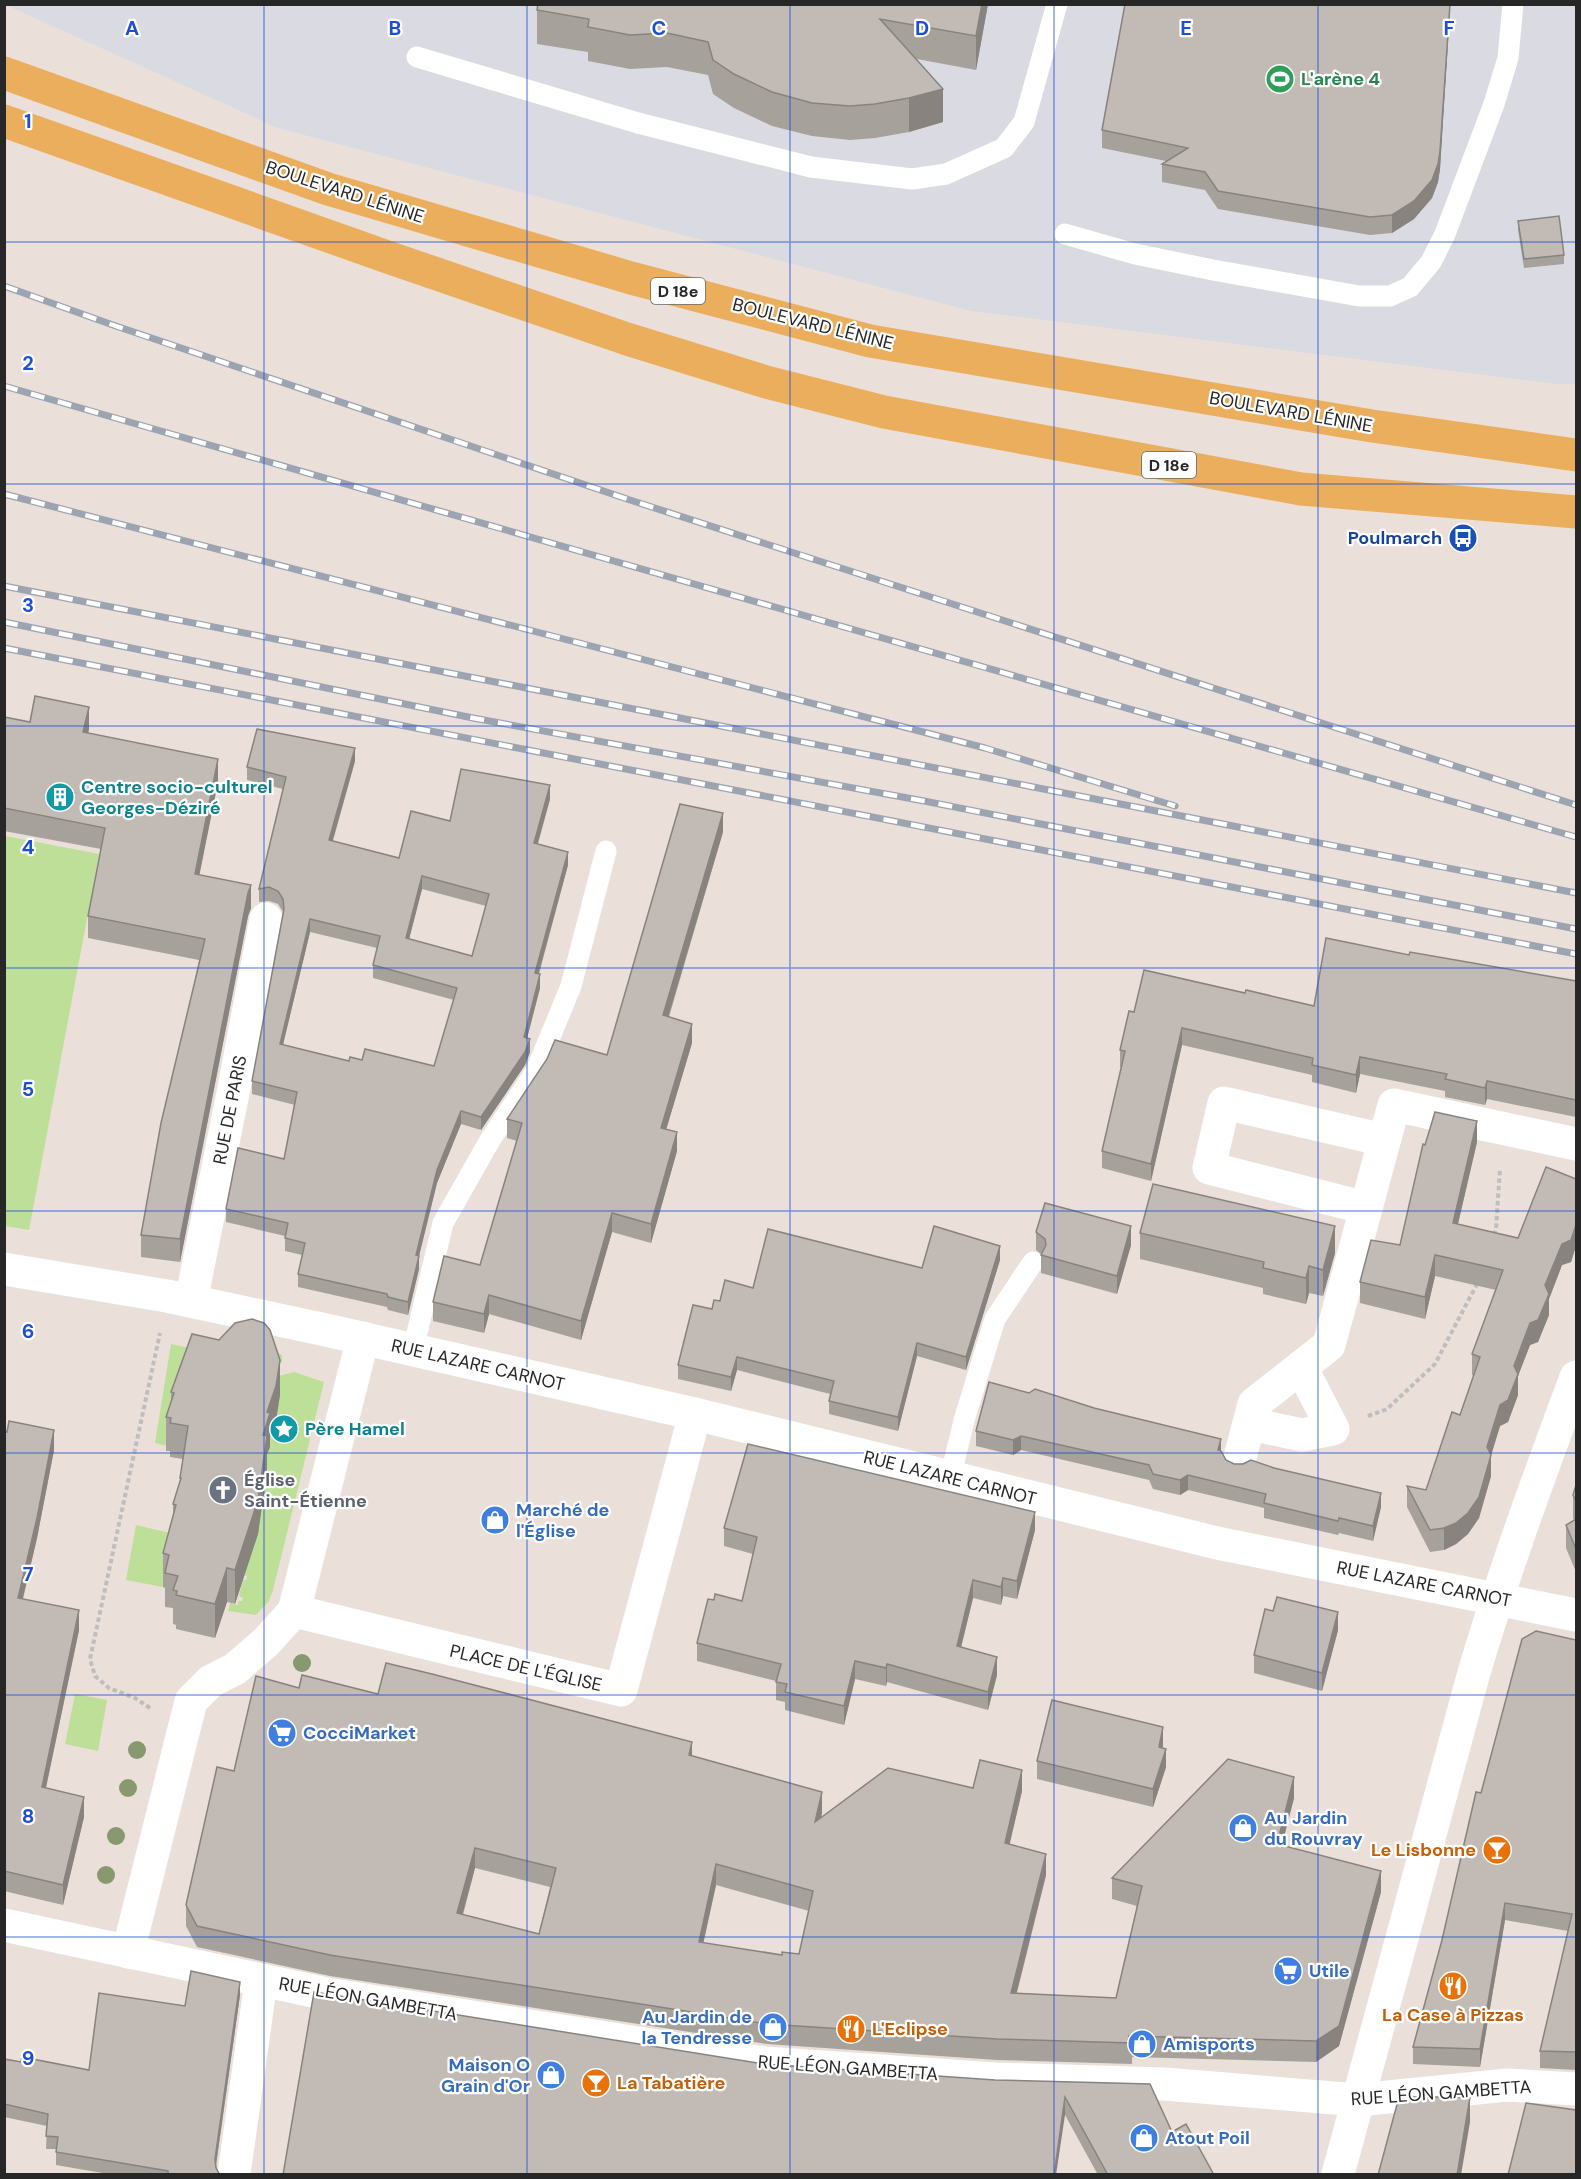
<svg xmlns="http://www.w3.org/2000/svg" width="1581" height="2179" font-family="'DM Sans',sans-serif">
	<rect width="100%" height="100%" fill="#eadfd9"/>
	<polygon fill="#dadae2" points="6,5 1576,5 1576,384 1556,384 971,311 278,128"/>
	<g fill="#bddf97">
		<polygon points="5,836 99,854 29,1230 5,1226"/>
		<polygon points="171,1344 195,1349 275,1352 282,1355 282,1362 171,1447 155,1443"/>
		<polygon points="294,1372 324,1382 273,1590 269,1601 256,1615 228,1611 231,1600 232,1604 238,1605 238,1601 242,1601 243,1598 239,1596 243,1580 246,1580 247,1576 244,1575 264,1474 268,1474 269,1471 261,1468 273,1403 278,1404 280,1391 276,1389 275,1377"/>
		<polygon points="136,1525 174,1534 163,1587 126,1580"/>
		<polygon points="75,1694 107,1700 98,1751 65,1744"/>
	</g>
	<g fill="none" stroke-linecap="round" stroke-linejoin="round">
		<g stroke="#bebebe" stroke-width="4" stroke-dasharray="4.5 3" stroke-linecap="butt">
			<polyline points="1494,1235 1496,1229 1500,1168"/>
			<polyline points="1368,1416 1387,1409 1435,1364 1478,1282"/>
			<polyline points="150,1708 135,1698 109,1688 95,1676 90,1659 160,1333"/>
		</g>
		<g stroke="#fff" stroke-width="21">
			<polyline points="417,57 638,123 811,167 912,179 946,174 1004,148 1024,122 1057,4"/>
			<polyline points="1065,234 1135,254 1213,270 1359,296 1390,296 1410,287 1431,262 1445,234 1494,104 1508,58 1513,4"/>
			<polyline points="413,1350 443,1223 490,1140 536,1071 571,986 606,851"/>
			<polyline points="950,1478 965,1417 995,1319 1033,1262"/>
		</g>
		<g stroke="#fff" stroke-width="33">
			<polyline points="1366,1208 1209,1168 1224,1103 1384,1140"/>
			<polyline points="191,1301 233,1093 266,919"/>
			<polyline points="1250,1424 1302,1435 1333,1429 1301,1367"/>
			<polyline points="1239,1461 1254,1404 1329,1345 1394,1105 1576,1144"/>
			<polyline points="294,1611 363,1338"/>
			<polyline points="4,1925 327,1994 765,2063 996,2079 1165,2084 1358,2100 1507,2085 1576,2089"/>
			<polyline points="128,1952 191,1701 211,1681 235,1669 267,1641 294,1611 621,1690 695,1414"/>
			<polyline points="234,2174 261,1981"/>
		</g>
		<g stroke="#fff" stroke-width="33">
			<polyline points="4,1269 167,1296 326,1330 695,1414 1217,1543 1576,1615"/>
			<path d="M 1338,2174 L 1473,1676 C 1503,1574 1539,1477 1576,1377"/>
		</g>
		<g stroke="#eaae5d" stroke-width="33">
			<polyline points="4,73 328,189 631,278 870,341 1372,426 1576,455"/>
			<polyline points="4,121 396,260 627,339 766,382 884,412 1301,489 1576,512"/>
		</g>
		<g stroke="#9ca3b1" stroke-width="7">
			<g id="rail">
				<polyline points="4,286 110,324 630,500 1576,805"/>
				<polyline points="4,386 1576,837"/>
				<polyline points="4,494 985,748 1175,806"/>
				<polyline points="4,586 1576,893"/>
				<polyline points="4,622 473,718 924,801 1576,929"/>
				<polyline points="4,648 1576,954"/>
			</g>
		</g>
		<use href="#rail" stroke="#fff" stroke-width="4.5" stroke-dasharray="14" stroke-linecap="butt"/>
	</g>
	<g fill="#889970">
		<circle cx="302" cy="1663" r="9"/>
		<circle cx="137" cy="1750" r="9"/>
		<circle cx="128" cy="1788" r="9"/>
		<circle cx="116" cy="1836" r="9"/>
		<circle cx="106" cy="1875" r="9"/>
	</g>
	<g fill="#a7a19c" fill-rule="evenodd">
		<polygon points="988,4 976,70 917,59 943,122 909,132 875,138 850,140 812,136 772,126 734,108 713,94 708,75 667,67 630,69 588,61 588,52 537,44 537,10"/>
		<polygon points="1450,4 1440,169 1438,182 1432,198 1414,219 1392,233 1370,235 1218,209 1205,190 1162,182 1162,164 1166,161 1102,148 1102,130"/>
		<polygon points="1518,221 1564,255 1564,264 1524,268 1518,230"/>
		<polygon points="4,717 30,722 89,729 88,733 218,782 199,875 251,908 248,916 180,1262 141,1257 141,1235 199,960 88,938 88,916 101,849 4,831"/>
		<path d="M 355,761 L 333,841 L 399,858 L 450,821 L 550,799 L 538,844 L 568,865 L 539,974 L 540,988 L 527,1038 L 530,1052 L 525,1065 L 481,1130 L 461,1124 L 437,1183 L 419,1256 L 419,1269 L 408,1315 L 388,1310 L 387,1307 L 298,1287 L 298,1274 L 302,1255 L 285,1251 L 285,1236 L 226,1222 L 226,1209 L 284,1159 L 295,1105 L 252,1094 L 252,1081 L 283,912 L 278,904 L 269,901 L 259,902 L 259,889 L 283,789 L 247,780 L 247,767 ZM 422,889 L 486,906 L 472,956 L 409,939 ZM 310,932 L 377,948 L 373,965 L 373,978 L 454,1000 L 434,1066 L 362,1060 L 349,1061 L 283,1045 Z"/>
		<polygon points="723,832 669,1017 692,1043 666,1129 677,1151 651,1243 612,1232 581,1340 489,1314 484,1333 433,1321 433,1302 480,1265 517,1141 507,1138 507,1119 607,1055"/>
		<polygon points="1409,955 1576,981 1576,1117 1487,1099 1485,1105 1445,1097 1445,1091 1360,1074 1356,1093 1312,1082 1312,1075 1182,1045 1151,1181 1102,1168 1102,1151 1122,1067 1120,1067 1120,1050 1134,1012 1245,993 1314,1006"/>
		<polygon points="1477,1142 1458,1224 1518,1238 1576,1179 1576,1246 1571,1262 1562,1265 1549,1299 1549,1315 1538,1342 1530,1345 1518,1376 1518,1395 1508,1422 1500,1426 1491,1455 1491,1476 1479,1518 1468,1534 1456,1544 1444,1550 1430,1552 1407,1507 1407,1486 1426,1490 1460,1415 1474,1376 1472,1375 1472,1354 1496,1290 1435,1276 1425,1319 1360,1303 1360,1282 1400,1245 1425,1145"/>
		<polygon points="1036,1232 1131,1245 1117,1294 1041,1273 1041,1254 1036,1250"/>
		<polygon points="1140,1233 1335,1253 1323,1296 1309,1293 1306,1304 1263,1294 1263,1288 1140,1259"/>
		<polygon points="1000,1260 966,1370 917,1356 898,1431 829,1414 829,1401 830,1394 737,1370 731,1391 678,1379 678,1365 712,1309 720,1301 753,1288"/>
		<polygon points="219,1340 280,1395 276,1420 270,1437 270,1447 267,1454 267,1470 258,1534 235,1604 227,1602 215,1638 176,1629 176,1625 173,1624 173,1608 165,1607 165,1588 163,1587 163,1553 173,1517 173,1504 180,1483 183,1459 170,1457 170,1451 166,1451 166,1417 171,1402 171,1392"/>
		<polygon points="4,1431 54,1450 37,1538 23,1599 79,1630 46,1788 84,1817 63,1905 4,1891"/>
		<polygon points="976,1431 1221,1451 1226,1460 1234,1464 1381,1507 1373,1541 1339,1533 1338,1535 1264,1518 1264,1508 1188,1490 1180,1495 1153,1489 1149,1480 1021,1450 1013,1455 976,1446"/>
		<polygon points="1576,1485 1576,1572 1566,1548 1566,1525 1574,1520 1573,1518 1573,1495"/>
		<polygon points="724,1528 1035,1530 1017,1599 1003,1596 1001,1605 973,1598 961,1647 997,1675 988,1710 887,1682 886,1686 855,1679 844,1725 785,1710 785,1702 776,1700 776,1681 697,1661 697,1643 714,1600 742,1601 753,1554 724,1546"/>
		<polygon points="1273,1611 1338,1630 1322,1691 1254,1673 1254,1655"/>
		<polygon points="1576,1640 1576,2070 1540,2068 1540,2051 1568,1931 1505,1920 1480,2067 1413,2064 1413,2047 1481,1793"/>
		<path d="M 299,1688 L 378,1694 L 692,1756 L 822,1813 L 821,1817 L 973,1788 L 1022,1791 L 1009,1845 L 1046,1875 L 1017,1993 L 1116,1998 L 1137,1906 L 1112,1899 L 1112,1878 L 1294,1798 L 1282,1845 L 1381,1892 L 1339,2046 L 1316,2062 L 1132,2057 L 1132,2064 L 997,2060 L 767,2044 L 330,1976 L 197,1947 L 186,1926 L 186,1905 L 234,1771 ZM 475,1868 L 550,1887 L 539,1934 L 463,1915 ZM 716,1885 L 809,1911 L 799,1954 L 782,1955 L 703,1943 Z"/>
		<polygon points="1163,1745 1163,1748 1166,1767 1153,1807 1037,1779 1037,1761"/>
		<polygon points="240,1995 216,2166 220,2175 114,2175 56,2165 56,2149 46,2149 47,2126 4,2117 4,2059 21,2062 89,2070 185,2006"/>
		<polygon points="764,2064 995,2080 1150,2084 1172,2132 1214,2175 1098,2175 1065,2115"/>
	</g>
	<g fill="#88837f">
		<polygon points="982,4 988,4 976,70 976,36"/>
		<polygon points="1450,4 1450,10 1440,169 1438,182 1432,198 1414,219 1392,233 1392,215"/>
		<polygon points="943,89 943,122 909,132 909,98"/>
		<polygon points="89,707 89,729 83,755 83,732"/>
		<polygon points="355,748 355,761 329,853 329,840"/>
		<polygon points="218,759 218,782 195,897 195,874"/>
		<polygon points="550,785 550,799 534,856 534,843"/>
		<polygon points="723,813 723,832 663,1034 663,1015"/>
		<polygon points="568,852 568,865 535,986 535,973"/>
		<polygon points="422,876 422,889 406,951 406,938"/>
		<polygon points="251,885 251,908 248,916 180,1262 180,1239 248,893"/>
		<polygon points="310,919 310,932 280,1057 280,1044"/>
		<polygon points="540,974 540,988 524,1050 524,1037"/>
		<polygon points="692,1024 692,1043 661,1147 661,1128"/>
		<polygon points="1182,1028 1182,1045 1151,1181 1151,1164"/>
		<polygon points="530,1039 530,1052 525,1065 481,1130 481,1117"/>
		<polygon points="1360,1057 1360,1074 1356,1093 1356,1075"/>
		<polygon points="1487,1081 1487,1099 1485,1105 1485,1088"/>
		<polygon points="461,1111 461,1124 437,1183 416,1268 416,1255 437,1170"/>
		<polygon points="1477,1121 1477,1142 1453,1245 1453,1223"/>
		<polygon points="677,1132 677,1151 651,1243 651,1224"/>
		<polygon points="612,1213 612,1232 581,1340 581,1321"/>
		<polygon points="1576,1225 1576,1246 1571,1262 1562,1265 1549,1299 1549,1315 1538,1342 1530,1345 1518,1376 1518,1395 1508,1422 1500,1426 1487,1469 1487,1447 1500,1405 1514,1366 1562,1244"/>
		<polygon points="1131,1226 1131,1245 1117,1294 1117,1276"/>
		<polygon points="1335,1226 1335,1253 1323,1296 1323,1270"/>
		<polygon points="1000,1246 1000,1260 966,1370 966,1357"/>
		<polygon points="1435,1255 1435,1276 1425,1319 1425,1297"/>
		<polygon points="419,1256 419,1269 408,1315 408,1302"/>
		<polygon points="1309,1266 1309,1293 1306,1304 1306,1278"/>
		<polygon points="489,1295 489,1314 484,1333 484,1314"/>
		<polygon points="917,1343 917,1356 898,1431 898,1417"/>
		<polygon points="737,1357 737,1370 731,1391 731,1377"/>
		<polygon points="280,1360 280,1395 276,1420 270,1437 270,1447 267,1454 267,1470 258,1534 235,1604 235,1570 267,1412"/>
		<polygon points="54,1430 54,1450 37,1538 18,1618 18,1598"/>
		<polygon points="1021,1436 1021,1450 1013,1455 1013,1440"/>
		<polygon points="1221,1439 1221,1453 1218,1450"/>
		<polygon points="1491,1455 1491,1476 1479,1518 1468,1534 1456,1544 1444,1550 1444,1528"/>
		<polygon points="1188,1475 1188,1490 1180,1495 1180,1480"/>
		<polygon points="1381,1493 1381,1507 1373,1541 1373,1526"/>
		<polygon points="1035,1512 1035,1530 1017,1599 1017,1581"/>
		<polygon points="227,1568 227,1602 215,1638 215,1604"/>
		<polygon points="1003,1578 1003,1596 1001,1605 1001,1587"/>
		<polygon points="973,1580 973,1598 957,1664 957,1646"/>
		<polygon points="79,1610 79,1630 42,1806 42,1787"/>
		<polygon points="1338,1612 1338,1630 1322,1691 1322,1673"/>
		<polygon points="997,1657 997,1675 988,1710 988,1692"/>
		<polygon points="855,1661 855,1679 844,1725 844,1706"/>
		<polygon points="887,1664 887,1682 886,1686 886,1668"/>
		<polygon points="1163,1727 1163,1745 1159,1765 1159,1747"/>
		<polygon points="692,1742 692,1763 689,1755"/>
		<polygon points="1166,1749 1166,1767 1153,1807 1153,1789"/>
		<polygon points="1022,1770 1022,1791 1005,1864 1005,1843"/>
		<polygon points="1294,1777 1294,1798 1277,1864 1277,1844"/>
		<polygon points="822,1792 822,1813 815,1843 815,1822"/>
		<polygon points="84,1797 84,1817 63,1905 63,1885"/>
		<polygon points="475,1848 475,1868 457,1934 457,1913"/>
		<polygon points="1046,1854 1046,1875 1011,2014 1011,1993"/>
		<polygon points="716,1864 716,1885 699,1963 699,1942"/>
		<polygon points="1381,1871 1381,1892 1339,2046 1316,2062 1316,2041"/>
		<polygon points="1505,1903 1505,1920 1480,2067 1480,2049"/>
		<polygon points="240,1982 240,1995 215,2171 215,2159"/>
		<polygon points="1065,2097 1065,2115 1056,2175 1054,2175"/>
		<polygon points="1470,2097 1470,2122 1461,2175 1457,2175"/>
	</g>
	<g fill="#c2bbb5" stroke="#88837f" stroke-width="1.5" fill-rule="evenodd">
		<polygon points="538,4 982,4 976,36 880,19 943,89 909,98 875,104 850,106 812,103 772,92 734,74 713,60 708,42 667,33 630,35 588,27 589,19 537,10"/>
		<polygon points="1125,4 1450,4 1440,151 1438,164 1432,180 1414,201 1392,215 1370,217 1218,191 1205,172 1162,164 1188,148 1102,130"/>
		<polygon points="1559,216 1564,255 1524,259 1518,221"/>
		<polygon points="35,696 89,707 83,732 218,759 195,874 251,885 248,893 180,1239 141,1235 161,1123 205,939 88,916 105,828 4,808 4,717 30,722"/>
		<path d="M 257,729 L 355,748 L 329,840 L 399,858 L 411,811 L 450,821 L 461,769 L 550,785 L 534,843 L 568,852 L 535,973 L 540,974 L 524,1037 L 530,1039 L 525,1052 L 481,1117 L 461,1111 L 437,1170 L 416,1255 L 419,1256 L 408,1302 L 388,1297 L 387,1294 L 298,1274 L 305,1243 L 285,1238 L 288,1223 L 226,1209 L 238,1148 L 284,1159 L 297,1092 L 252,1081 L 284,909 L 283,899 L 278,891 L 269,887 L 259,889 L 286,777 L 247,767 ZM 422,876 L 489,894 L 472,956 L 406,938 ZM 310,919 L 380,936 L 373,965 L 457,988 L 434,1066 L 365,1049 L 362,1060 L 350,1057 L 349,1061 L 280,1044 Z"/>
		<polygon points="680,804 723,813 663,1015 692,1024 661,1128 677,1132 651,1224 612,1213 581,1321 489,1295 484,1314 433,1302 444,1256 480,1265 522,1123 507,1119 547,1059 555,1040 607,1055"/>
		<polygon points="1326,938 1409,955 1410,952 1576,981 1576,1100 1487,1081 1485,1088 1445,1079 1447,1074 1360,1057 1356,1075 1312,1065 1313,1058 1182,1028 1151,1164 1102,1151 1125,1051 1120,1050 1129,1011 1134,1012 1144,970 1245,993 1246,990 1314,1006"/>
		<polygon points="1435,1112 1477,1121 1453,1223 1518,1238 1546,1167 1576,1179 1576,1225 1571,1240 1562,1244 1545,1285 1549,1294 1538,1320 1530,1323 1514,1366 1518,1374 1508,1400 1500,1405 1487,1447 1491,1455 1479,1497 1468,1513 1456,1523 1444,1528 1430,1530 1407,1486 1426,1490 1452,1412 1460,1415 1480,1357 1472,1354 1503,1270 1435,1255 1425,1297 1360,1282 1371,1240 1400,1245 1423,1144 1425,1145"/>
		<polygon points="1153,1184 1335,1226 1323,1270 1309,1266 1306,1278 1263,1268 1264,1262 1140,1233"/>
		<polygon points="1045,1203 1131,1226 1117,1276 1041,1255 1046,1245 1045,1239 1036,1232"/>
		<polygon points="934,1226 1000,1246 966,1357 917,1343 898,1417 829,1401 834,1381 737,1357 731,1377 678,1365 693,1305 712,1309 714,1300 720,1301 725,1280 753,1288 768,1229 922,1268"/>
		<polygon points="252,1319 264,1323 270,1330 280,1360 276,1386 267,1412 270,1413 263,1435 267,1436 258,1500 235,1570 227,1568 215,1604 176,1595 177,1591 173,1590 178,1576 165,1573 169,1555 163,1553 176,1505 173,1504 181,1478 180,1478 188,1426 170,1423 171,1418 166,1417 174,1393 171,1392 192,1334 219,1340 235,1323"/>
		<polygon points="989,1382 1029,1393 1035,1389 1094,1408 1221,1439 1218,1450 1221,1451 1226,1460 1234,1464 1243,1464 1251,1460 1274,1468 1381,1493 1373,1526 1339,1518 1338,1521 1264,1503 1266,1494 1188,1475 1180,1480 1153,1474 1149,1465 1021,1436 1013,1440 976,1431"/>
		<polygon points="9,1421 54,1430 37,1518 18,1598 79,1610 42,1787 84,1797 63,1885 4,1871 4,1431 7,1432"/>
		<polygon points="748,1444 1035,1512 1017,1581 1003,1578 1001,1587 973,1580 957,1646 997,1657 988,1692 887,1664 886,1668 855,1661 844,1706 785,1692 787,1684 776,1682 781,1664 697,1643 708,1599 714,1600 715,1594 742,1601 757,1537 724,1528"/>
		<polygon points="1576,1485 1576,1501 1573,1495"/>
		<polygon points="1576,1519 1576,1549 1566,1525"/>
		<polygon points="1277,1597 1338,1612 1322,1673 1254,1655 1265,1609 1273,1611"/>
		<polygon points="1536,1631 1576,1640 1576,2052 1540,2051 1572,1914 1505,1903 1480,2049 1413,2047 1442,1940 1476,1792 1481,1793 1522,1639"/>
		<path d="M 386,1663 L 432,1674 L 692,1742 L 689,1755 L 822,1792 L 815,1822 L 888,1768 L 973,1788 L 980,1760 L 1022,1770 L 1005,1843 L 1046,1854 L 1011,1993 L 1116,1998 L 1142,1886 L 1112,1878 L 1228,1759 L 1294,1777 L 1277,1844 L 1381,1871 L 1339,2026 L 1316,2041 L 1129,2036 L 1132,2043 L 997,2039 L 767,2024 L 330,1955 L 197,1926 L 186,1905 L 217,1767 L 234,1771 L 256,1676 L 299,1688 L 302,1675 L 378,1694 ZM 475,1848 L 556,1868 L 539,1934 L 457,1913 ZM 716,1864 L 813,1891 L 799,1954 L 782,1952 L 782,1955 L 699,1942 Z"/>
		<polygon points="1052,1700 1163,1727 1159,1747 1166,1749 1153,1789 1037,1761"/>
		<polygon points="191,1971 240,1982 215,2159 216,2168 220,2175 168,2175 168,2171 56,2152 58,2137 46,2136 48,2114 4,2104 4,2059 21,2062 22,2057 89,2070 99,1993 185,2006"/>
		<polygon points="314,1992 764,2064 995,2080 1150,2084 1172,2132 1186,2124 1214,2175 1108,2175 1065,2097 1054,2175 283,2175"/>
		<polygon points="1399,2097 1470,2097 1457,2175 1378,2175"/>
		<polygon points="1526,2103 1576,2110 1576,2175 1508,2175"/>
	</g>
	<path fill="none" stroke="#1d4ed8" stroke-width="1.5" stroke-opacity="0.55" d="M 264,4 L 264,2174M 527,4 L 527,2174M 790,4 L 790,2174M 1054,4 L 1054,2174M 1318,4 L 1318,2174M 4,242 L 1576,242M 4,484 L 1576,484M 4,726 L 1576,726M 4,968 L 1576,968M 4,1211 L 1576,1211M 4,1453 L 1576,1453M 4,1695 L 1576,1695M 4,1937 L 1576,1937"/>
	<defs>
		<g id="stadium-disc" transform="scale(1.5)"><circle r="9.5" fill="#2e9e5b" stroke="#fff"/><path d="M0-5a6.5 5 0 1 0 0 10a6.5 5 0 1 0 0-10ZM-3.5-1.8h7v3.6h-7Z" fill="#fff"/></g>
		<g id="bus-disc" transform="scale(1.5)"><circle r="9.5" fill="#1a4fb4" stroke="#fff"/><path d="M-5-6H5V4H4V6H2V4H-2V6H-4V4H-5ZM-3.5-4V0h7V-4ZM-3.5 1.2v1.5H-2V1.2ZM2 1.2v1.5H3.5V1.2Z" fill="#fff"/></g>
		<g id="building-disc" transform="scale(1.5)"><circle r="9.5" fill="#0f9aa8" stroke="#fff"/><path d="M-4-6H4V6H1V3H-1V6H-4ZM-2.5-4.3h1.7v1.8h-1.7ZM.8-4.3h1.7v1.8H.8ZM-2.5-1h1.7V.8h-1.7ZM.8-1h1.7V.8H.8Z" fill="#fff"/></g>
		<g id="sight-disc" transform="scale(1.5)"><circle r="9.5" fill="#0f9aa8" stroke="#fff"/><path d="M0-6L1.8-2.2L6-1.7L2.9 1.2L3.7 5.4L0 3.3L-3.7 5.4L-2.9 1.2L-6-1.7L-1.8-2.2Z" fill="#fff"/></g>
		<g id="church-disc" transform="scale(1.5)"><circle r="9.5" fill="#6b7280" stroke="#fff"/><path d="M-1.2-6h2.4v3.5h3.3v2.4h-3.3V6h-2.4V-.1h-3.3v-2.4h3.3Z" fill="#fff"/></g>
		<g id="shop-disc" transform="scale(1.5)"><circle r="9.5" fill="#3f7fe0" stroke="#fff"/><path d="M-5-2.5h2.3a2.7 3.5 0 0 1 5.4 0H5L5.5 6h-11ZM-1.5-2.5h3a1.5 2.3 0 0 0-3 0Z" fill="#fff"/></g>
		<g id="supermarket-disc" transform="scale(1.5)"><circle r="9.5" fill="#3f7fe0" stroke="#fff"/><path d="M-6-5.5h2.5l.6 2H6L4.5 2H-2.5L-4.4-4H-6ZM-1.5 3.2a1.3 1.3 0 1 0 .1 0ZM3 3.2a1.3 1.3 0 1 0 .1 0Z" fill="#fff"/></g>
		<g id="bar-disc" transform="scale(1.5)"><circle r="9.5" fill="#e8710a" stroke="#fff"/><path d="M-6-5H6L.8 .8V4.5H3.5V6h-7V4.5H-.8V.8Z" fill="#fff"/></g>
		<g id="restaurant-disc" transform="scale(1.5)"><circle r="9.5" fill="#e8710a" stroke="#fff"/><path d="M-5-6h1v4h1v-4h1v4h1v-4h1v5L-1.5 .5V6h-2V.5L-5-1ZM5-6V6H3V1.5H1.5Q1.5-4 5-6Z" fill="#fff"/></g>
	</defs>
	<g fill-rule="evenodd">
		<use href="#stadium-disc" x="1280" y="79"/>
		<use href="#bus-disc" x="1463" y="538"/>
		<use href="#building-disc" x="60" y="797"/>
		<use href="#sight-disc" x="284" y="1429"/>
		<use href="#church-disc" x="223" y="1490"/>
		<use href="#shop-disc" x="495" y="1520"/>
		<use href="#supermarket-disc" x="282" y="1733"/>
		<use href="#shop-disc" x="1243" y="1828"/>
		<use href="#bar-disc" x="1497" y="1850"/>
		<use href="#supermarket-disc" x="1288" y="1971"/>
		<use href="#restaurant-disc" x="1453" y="1986"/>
		<use href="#shop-disc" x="773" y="2027"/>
		<use href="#restaurant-disc" x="851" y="2029"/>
		<use href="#shop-disc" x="1142" y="2044"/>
		<use href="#shop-disc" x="551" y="2075"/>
		<use href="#bar-disc" x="596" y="2083"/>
		<use href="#shop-disc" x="1144" y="2138"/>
	</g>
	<g text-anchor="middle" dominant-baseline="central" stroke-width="4.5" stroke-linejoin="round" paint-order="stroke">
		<g fill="#fff" stroke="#686868" stroke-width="1.5">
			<rect x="651" y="278" width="54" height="26" rx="4.5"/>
			<rect x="1142" y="452" width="54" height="26" rx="4.5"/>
		</g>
		<g font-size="16" font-weight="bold" fill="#272727">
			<text x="678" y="291">D 18e</text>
			<text x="1169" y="465">D 18e</text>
		</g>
		<g font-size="18" font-weight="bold" fill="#27864d" stroke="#fff" text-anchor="start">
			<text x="1301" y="79">L'arène 4</text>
		</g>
		<g font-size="18" fill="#272727" stroke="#fff">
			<text transform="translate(345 192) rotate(18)">BOULEVARD LÉNINE</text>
			<text transform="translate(813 324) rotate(14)">BOULEVARD LÉNINE</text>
			<text transform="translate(1291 412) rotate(10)">BOULEVARD LÉNINE</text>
			<text transform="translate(230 1110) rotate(-79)">RUE DE PARIS</text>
			<text transform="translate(478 1365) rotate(13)">RUE LAZARE CARNOT</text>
			<text transform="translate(950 1478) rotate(14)">RUE LAZARE CARNOT</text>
			<text transform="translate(1424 1584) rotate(11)">RUE LAZARE CARNOT</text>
			<text transform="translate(526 1668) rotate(13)">PLACE DE L'ÉGLISE</text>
			<text transform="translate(368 1999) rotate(10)">RUE LÉON GAMBETTA</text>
			<text transform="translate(848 2068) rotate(4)">RUE LÉON GAMBETTA</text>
			<text transform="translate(1441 2093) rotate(-4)">RUE LÉON GAMBETTA</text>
		</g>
		<g font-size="18" font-weight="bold" fill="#164399" stroke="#fff" text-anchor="end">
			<text x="1442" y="538">Poulmarch</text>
		</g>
		<g font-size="18" font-weight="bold" fill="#0d838f" stroke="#fff" text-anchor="start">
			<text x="81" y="787">Centre socio-culturel<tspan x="81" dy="21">Georges-Déziré</tspan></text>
			<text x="305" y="1429">Père Hamel</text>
		</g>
		<g font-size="18" font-weight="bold" fill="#5b616d" stroke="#fff" text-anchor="start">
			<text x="244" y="1480">Église<tspan x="244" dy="21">Saint-Étienne</tspan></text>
		</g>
		<g font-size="18" font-weight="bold" fill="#366cbe" stroke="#fff" text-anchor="start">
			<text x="516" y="1510">Marché de<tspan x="516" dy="21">l'Église</tspan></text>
			<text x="303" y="1733">CocciMarket</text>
			<text x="1264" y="1818">Au Jardin<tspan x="1264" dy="21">du Rouvray</tspan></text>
			<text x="1309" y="1971">Utile</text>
			<text x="752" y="2017" text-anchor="end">Au Jardin de<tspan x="752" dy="21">la Tendresse</tspan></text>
			<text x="1163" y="2044">Amisports</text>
			<text x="530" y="2065" text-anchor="end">Maison O<tspan x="530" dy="21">Grain d'Or</tspan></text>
			<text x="1165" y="2138">Atout Poil</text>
		</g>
		<g font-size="18" font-weight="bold" fill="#c56008" stroke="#fff" text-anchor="start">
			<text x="1476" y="1850" text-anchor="end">Le Lisbonne</text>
			<text x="1453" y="2015" text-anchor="middle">La Case à Pizzas</text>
			<text x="872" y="2029">L'Eclipse</text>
			<text x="617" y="2083">La Tabatière</text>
		</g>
	</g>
	<g font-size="20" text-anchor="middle" font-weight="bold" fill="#1d4ed8" stroke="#fff" stroke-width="4.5" stroke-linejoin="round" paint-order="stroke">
		<text x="132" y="35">A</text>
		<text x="395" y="35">B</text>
		<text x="659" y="35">C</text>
		<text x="922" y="35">D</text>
		<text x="1186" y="35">E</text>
		<text x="1449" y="35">F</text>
		<text x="28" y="128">1</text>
		<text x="28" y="370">2</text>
		<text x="28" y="612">3</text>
		<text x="28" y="854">4</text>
		<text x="28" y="1096">5</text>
		<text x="28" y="1338">6</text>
		<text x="28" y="1581">7</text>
		<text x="28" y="1823">8</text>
		<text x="28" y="2065">9</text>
	</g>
	<rect width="1581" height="2179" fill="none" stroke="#272727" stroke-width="12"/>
</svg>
